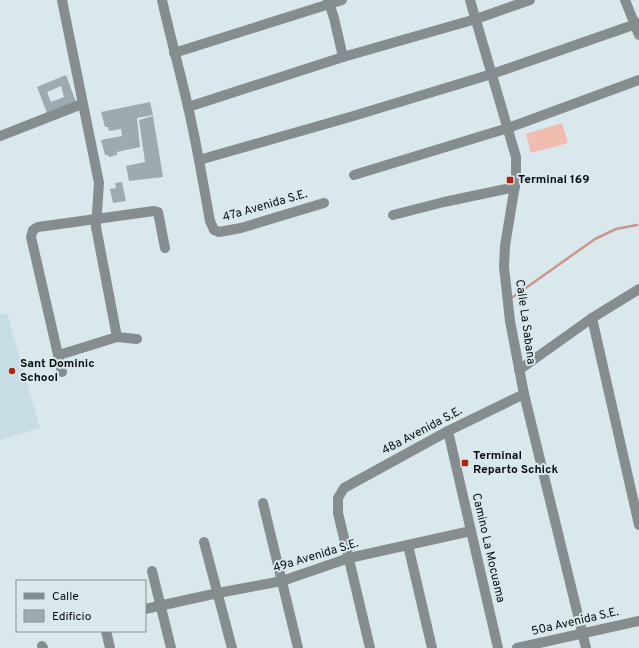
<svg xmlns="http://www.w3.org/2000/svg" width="639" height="648" font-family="Overpass,sans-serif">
	<rect width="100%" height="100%" fill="#d9e8ed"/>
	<polygon fill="#c6dde6" points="7,313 40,428 0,440 0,315"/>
	<polygon fill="#f3bcb1" points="562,123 568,143 531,153 526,134"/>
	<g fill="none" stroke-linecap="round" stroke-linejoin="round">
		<polyline stroke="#cd968a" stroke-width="2.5" points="513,297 595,239 616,229 637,225"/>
	</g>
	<g fill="#9dabb0" fill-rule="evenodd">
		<path d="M 66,75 L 76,102 L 47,113 L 37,87 ZM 61,86 L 64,97 L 51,102 L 47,92 Z"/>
		<polygon points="150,102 153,115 137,118 140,147 117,152 117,155 109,157 108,155 105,155 101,140 122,136 121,129 109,131 108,127 105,127 101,112"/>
		<polygon points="153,116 163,177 129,181 126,166 145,162 139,120"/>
		<polygon points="122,182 126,201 113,203 110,189 116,188 115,183"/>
	</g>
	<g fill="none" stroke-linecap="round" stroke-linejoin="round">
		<g stroke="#868d8f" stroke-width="10">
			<polyline points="62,0 99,183 96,227 117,337"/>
			<path d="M 162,0 C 170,36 180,71 188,107 C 197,145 203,183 210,221 L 214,230 L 219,232 L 241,228 L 324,203"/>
			<polyline points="328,0 334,18 343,57"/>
			<polyline points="470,0 516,157 516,179 505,246 504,267 510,321 524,394 586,648"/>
			<polyline points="625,0 639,35"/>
			<polyline points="174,53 342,0"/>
			<polyline points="188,107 343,57 476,19 530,0"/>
			<polyline points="0,136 82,104"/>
			<polyline points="199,160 350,117 492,74 639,23"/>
			<polyline points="354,175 508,128 639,80"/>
			<polyline points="393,215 444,202 515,187"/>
			<polyline points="592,318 639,525"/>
			<polyline points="59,355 117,337 137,339"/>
			<polyline points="519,370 592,318 639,289"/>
			<polyline points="62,372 31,237 33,230 38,227 154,211 158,212 165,248"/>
			<polyline points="448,431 498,648"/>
			<polyline points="263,503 298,648"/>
			<polyline points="204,542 232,648"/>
			<polyline points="408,545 432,648"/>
			<polyline points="152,571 171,648"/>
			<polyline points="145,609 218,593 282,581 349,558 471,531"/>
			<polyline points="106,631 110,648"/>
			<polyline points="42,646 43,648"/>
			<polyline points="370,648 338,513 338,498 344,488 448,431 524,394"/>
			<polyline points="517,648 639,621"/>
		</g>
	</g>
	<g fill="#b12409" stroke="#d9e8ed" stroke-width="1.5">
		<rect x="506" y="176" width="8" height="8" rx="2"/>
		<circle cx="12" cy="371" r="4"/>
		<rect x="461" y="459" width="8" height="8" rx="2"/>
	</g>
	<g text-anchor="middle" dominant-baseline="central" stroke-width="4" stroke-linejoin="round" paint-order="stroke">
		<g font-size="12" font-weight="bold" fill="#080d0f" stroke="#d9e8ed" text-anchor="start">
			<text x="518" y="180">Terminal 169</text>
			<text x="20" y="364">Sant Dominic<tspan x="20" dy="14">School</tspan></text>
			<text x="473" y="456">Terminal<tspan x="473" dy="14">Reparto Schick</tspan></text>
		</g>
		<g font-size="12" fill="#080d0f" stroke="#d9e8ed">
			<text transform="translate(265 206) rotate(-16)">47a Avenida S.E.</text>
			<text transform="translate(525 322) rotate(82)">Calle La Sabana</text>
			<text transform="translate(422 431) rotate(-28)">48a Avenida S.E.</text>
			<text transform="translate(488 548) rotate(77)">Camino La Mocuama</text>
			<text transform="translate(316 556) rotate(-17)">49a Avenida S.E.</text>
			<text transform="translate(575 622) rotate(-13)">50a Avenida S.E.</text>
		</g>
	</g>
	<rect x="16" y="580" width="130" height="52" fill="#d9e8ed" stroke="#859094"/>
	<rect x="24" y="593" width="20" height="6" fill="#868d8f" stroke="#859094"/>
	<text x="52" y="600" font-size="12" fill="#080d0f">Calle</text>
	<rect x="24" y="610" width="20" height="12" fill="#9dabb0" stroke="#859094"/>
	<text x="52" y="620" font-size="12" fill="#080d0f">Edificio</text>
</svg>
